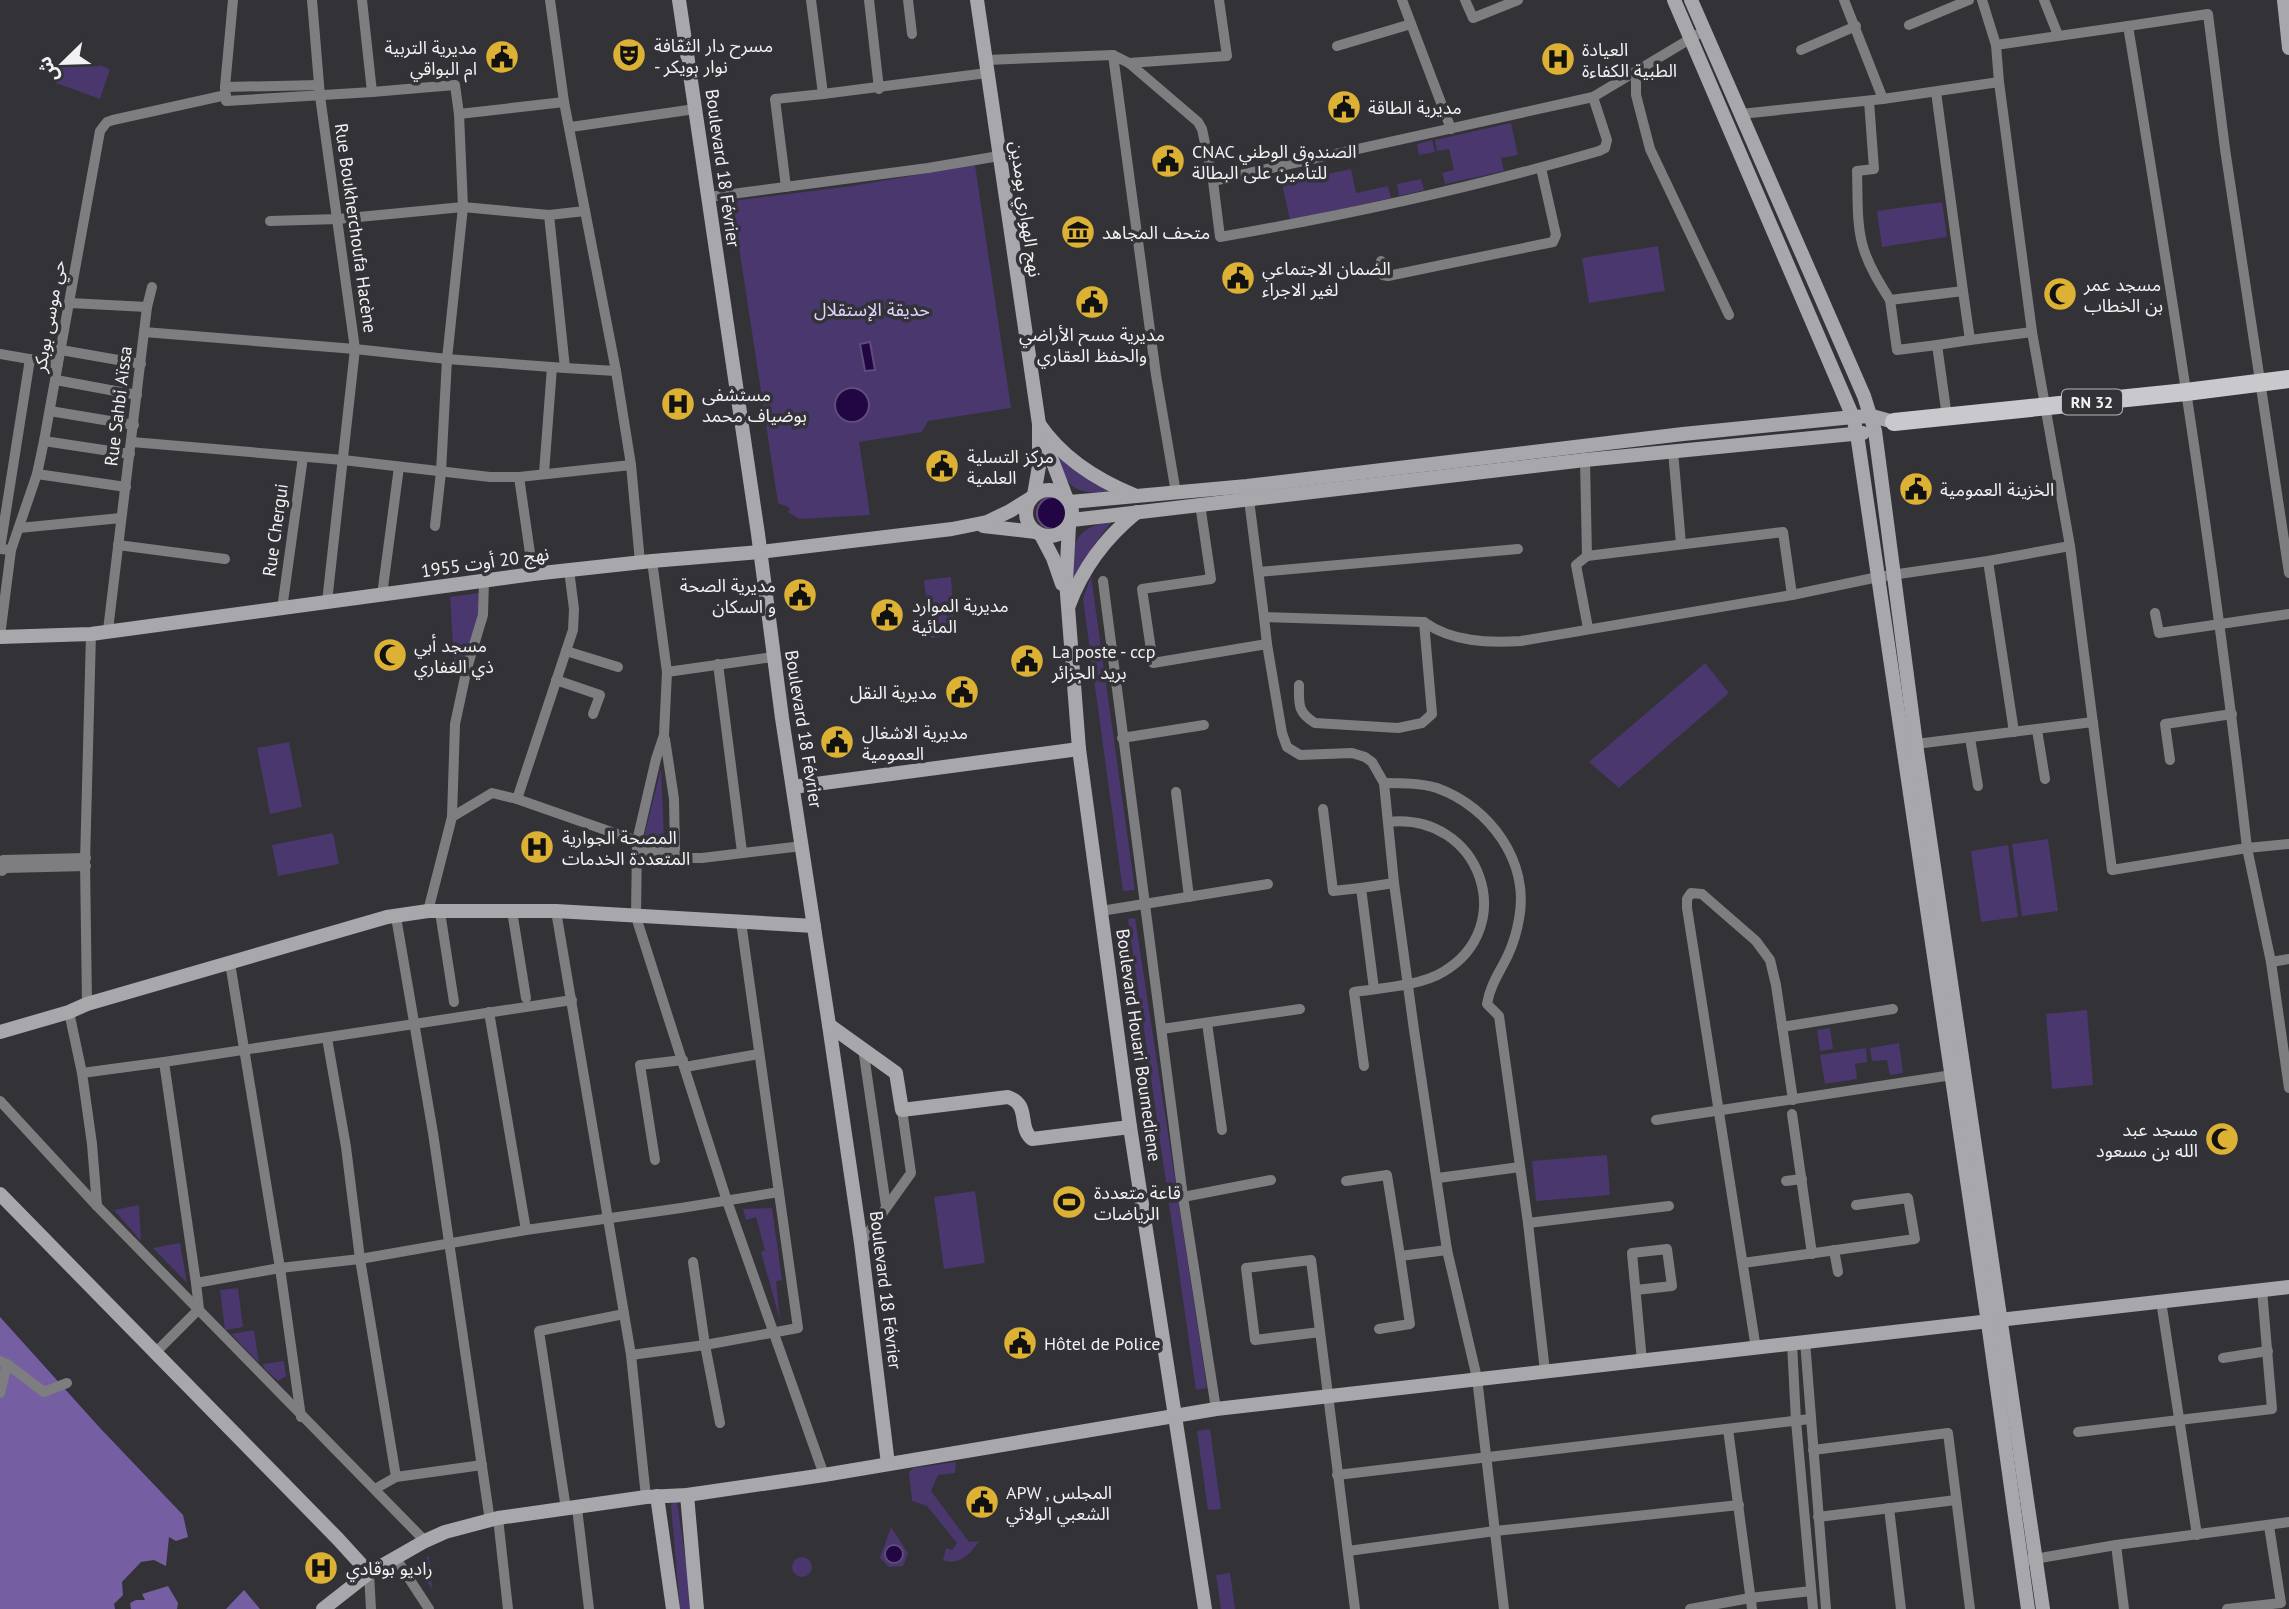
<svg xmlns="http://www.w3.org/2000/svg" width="2289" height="1609" font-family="'PT Sans','Noto Sans Arabic',sans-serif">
	<rect width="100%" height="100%" fill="#333237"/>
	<g fill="#4a376d">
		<polygon points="66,54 110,69 100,99 56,83"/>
		<polygon points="1511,123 1518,155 1501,158 1504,171 1445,184 1442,173 1454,170 1449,149 1437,151 1435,140"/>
		<polygon points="1432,140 1435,152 1419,155 1417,144"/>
		<polygon points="975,165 1011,408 928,421 922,432 859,442 870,515 799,519 788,512 790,508 778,503 732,201 852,186"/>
		<polygon points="1351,169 1356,193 1388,186 1391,198 1290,220 1282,184"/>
		<polygon points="1421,179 1424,190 1399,196 1397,184"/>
		<polygon points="1942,202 1947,237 1882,247 1877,211"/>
		<polygon points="1658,246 1665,291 1589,303 1582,258"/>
		<path d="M 1056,454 L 1111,492 C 1074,494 1068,490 1056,454 Z"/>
		<path d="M 1112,521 L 1094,545 L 1074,580 C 1070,571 1071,565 1072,556 C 1075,532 1090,525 1112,521 Z"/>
		<polygon points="1091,576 1135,890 1123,891 1083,599"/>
		<polygon points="951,577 954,624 945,629 941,637 931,638 924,580"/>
		<polygon points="479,593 480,615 462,673 455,675 450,597"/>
		<polygon points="1705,663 1729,693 1619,788 1589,762"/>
		<polygon points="289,742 302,807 270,814 257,748"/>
		<polygon points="661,769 664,838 644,836"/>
		<polygon points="333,833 339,864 278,876 272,845"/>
		<polygon points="2048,839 2058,911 2022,916 2012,844"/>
		<polygon points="2008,845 2018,917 1981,922 1971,851"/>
		<polygon points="1135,918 1207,1388 1196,1390 1128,919"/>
		<polygon points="2087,1010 2093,1085 2052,1089 2046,1014"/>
		<polygon points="1830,1028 1833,1049 1820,1051 1817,1030"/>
		<polygon points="1899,1043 1903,1073 1890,1075 1887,1060 1872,1061 1870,1048"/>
		<polygon points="1866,1048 1867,1062 1855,1064 1857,1079 1825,1084 1820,1055"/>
		<polygon points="1607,1155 1610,1195 1536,1201 1532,1161"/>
		<polygon points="975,1191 985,1263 944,1269 934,1197"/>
		<polygon points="139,1205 141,1241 114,1210"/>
		<polygon points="772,1208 782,1280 776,1281 780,1320 761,1252 765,1250 756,1217 746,1220 743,1209"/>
		<polygon points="180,1243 187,1283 153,1248"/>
		<polygon points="238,1288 243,1327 225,1330 220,1290"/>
		<polygon points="254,1330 259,1363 231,1334"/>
		<polygon points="284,1361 286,1376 278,1381 264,1368 263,1364"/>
		<polygon points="1210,1429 1221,1509 1208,1510 1197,1431"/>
		<path d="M 956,1462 L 955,1473 L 938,1475 L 931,1491 L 969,1542 L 979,1541 C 971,1554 959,1566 943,1560 L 946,1548 L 952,1550 L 957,1543 L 927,1506 L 912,1501 L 909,1472 L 913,1468 Z"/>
		<polygon points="677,1502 693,1609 680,1609 671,1506 672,1503"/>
		<polygon points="891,1527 908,1553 903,1566 889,1567 880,1558"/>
		<polygon points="429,1556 432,1588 432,1589 416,1565"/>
		<circle cx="802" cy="1567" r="10"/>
		<polygon points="1230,1573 1235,1609 1221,1609 1216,1575"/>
	</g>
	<g fill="#765ea3">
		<polygon points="0,1317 100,1428 183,1515 188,1537 176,1541 169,1537 166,1566 154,1560 141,1562 122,1582 123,1595 114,1604 115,1609 0,1609"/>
		<polygon points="168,1586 178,1603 177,1609 131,1609 130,1603 136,1600 145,1600 142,1594"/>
		<polygon points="244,1590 260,1609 226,1609"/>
	</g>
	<g fill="#220543" stroke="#604c78" stroke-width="2">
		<polygon points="870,342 875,370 865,371 860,344"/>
		<circle cx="852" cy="405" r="17"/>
		<circle cx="1053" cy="513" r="16"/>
		<circle cx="894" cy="1554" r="9"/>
	</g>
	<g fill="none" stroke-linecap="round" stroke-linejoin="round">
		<g stroke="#7e7e80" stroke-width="10">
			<polyline points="233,0 225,87 226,101 372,92 362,0"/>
			<polyline points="312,0 320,96 355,349 327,602"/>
			<polyline points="550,0 564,102 616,371 631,465 640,562"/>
			<polyline points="811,0 823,94 987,73"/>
			<polyline points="869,0 879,89"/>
			<polyline points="908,0 912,34"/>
			<polyline points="1402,0 1451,129"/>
			<polyline points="1465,0 1473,18 1518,0"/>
			<polyline points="1982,0 1996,45"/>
			<polyline points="2044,0 2058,35"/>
			<polyline points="1909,25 1969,0"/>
			<polyline points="2128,26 2208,14 2225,149 2289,573"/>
			<polyline points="1337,46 1411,24"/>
			<polyline points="1801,50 1856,26"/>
			<polyline points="1113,55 1156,375 1176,493"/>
			<polyline points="986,60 1113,55 1129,63 1198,122 1202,129 1213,181"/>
			<polyline points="1129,63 1227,56 1219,0"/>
			<polyline points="1636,72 1636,95 1650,149 1729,315"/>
			<polyline points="225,87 319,85"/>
			<polyline points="372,92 455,85 459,114 564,102"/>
			<polyline points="1936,92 1963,291"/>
			<path d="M 1593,97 L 1607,140 L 1605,148 L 1599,151 C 1476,187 1347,215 1220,237 L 1213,181 L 1593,97 L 1705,30"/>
			<path d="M 1883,99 L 1999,82 L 2032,332 L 2070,546 L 2112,870 L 2247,848 C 2216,573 2173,299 2128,26 L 1996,45 L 1999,82"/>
			<path d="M 1869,101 L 1874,169 L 1857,171 C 1858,197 1856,226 1864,250 C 1870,268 1880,284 1890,300"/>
			<polyline points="1741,114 1883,99 1844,0"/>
			<polyline points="571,127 695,109"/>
			<polyline points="786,187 775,99 823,94"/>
			<polyline points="709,197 928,168 999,156"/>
			<polyline points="549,215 565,368 616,371"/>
			<polyline points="270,221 338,219 463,207 459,114"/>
			<polyline points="1381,261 1383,275 1388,276 1553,242 1556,235 1541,168"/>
			<polyline points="70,303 147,307"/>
			<polyline points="144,332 355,349 447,359 441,472 435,526"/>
			<polyline points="1937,345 1970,340"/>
			<polyline points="61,350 141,364"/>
			<polyline points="0,354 58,364"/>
			<polyline points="565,368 447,359 463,207 549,215 585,211"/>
			<polyline points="56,380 137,395"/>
			<polyline points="50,411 134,425"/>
			<polyline points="1947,417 1937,345 1897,350 1890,300 1963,291 1970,340 2032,332"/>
			<polyline points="44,441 130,454"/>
			<polyline points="132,442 343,460 490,477 519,477 631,465"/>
			<polyline points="1673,451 1681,544"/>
			<polyline points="1585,460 1587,556"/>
			<polyline points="544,473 552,367"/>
			<polyline points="37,474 126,487"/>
			<polyline points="519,477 533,574"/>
			<path d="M 1248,492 L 1264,617 L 1424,622 C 1452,642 1488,643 1521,641 L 1792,595 L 1878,577 L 1988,561 L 2070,546"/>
			<polyline points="1200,504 1211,579 1142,589 1153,663 1267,644"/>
			<polyline points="19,528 121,518"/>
			<polyline points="118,545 225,559"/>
			<polyline points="11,550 0,549 30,359"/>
			<polyline points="652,561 667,672"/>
			<polyline points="1988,561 2014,732"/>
			<polyline points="1259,572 1518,549"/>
			<polyline points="1103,581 1183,1197 1216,1409"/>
			<polyline points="382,595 399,467"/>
			<polyline points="282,609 303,457"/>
			<polyline points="2155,613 2159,633 2289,614"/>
			<polyline points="1264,617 1267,644 1282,733 1287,747 1300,755 1352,753 1365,757 1372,762 1384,783 1394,883 1414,1030 1447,1250 1477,1378 1504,1609"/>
			<polyline points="1588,628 1576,565 1587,556 1783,532 1792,595"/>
			<polyline points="108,630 147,307 152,287"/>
			<polyline points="0,636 11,550 37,474 44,441 100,131 107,122 113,120 226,95"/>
			<polyline points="566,651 618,667"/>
			<polyline points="773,657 667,672 664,735 656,759 637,841 636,917 727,1201 824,1475"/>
			<polyline points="718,664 742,852"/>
			<polyline points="556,680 600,695 593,714"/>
			<path d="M 1299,685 C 1299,704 1297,712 1315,723 L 1398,728 L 1422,723 L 1432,714 L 1424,622"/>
			<polyline points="2037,730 2045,779"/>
			<polyline points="1122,738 1204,725"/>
			<polyline points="1970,738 1978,786"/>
			<polyline points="665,739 674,799 675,851"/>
			<polyline points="1916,744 2093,722"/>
			<polyline points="2170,760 2165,724 2232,714"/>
			<path d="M 1384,783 C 1401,783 1421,783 1437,788 C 1490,807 1530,862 1519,919 C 1517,931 1513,944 1508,955 C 1500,972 1490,985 1487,1004 L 1499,1016 L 1528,1223 L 1545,1371"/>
			<polyline points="1176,792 1189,897"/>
			<polyline points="517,799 573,630 574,609 569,570"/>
			<polyline points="1323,809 1333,891 1361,888"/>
			<polyline points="452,817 455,724 467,668 483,615 484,580"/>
			<polyline points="2289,844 2247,848 2271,962 2289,1088"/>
			<polyline points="638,852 675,851 682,858 702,858 802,846"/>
			<polyline points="5,868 3,860 86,858"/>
			<polyline points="2,871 5,868 86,866"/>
			<polyline points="428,911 452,817 492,793 517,799 637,841"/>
			<polyline points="512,911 526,998"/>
			<polyline points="556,911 631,1355 646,1497"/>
			<polyline points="1101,911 1268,884"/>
			<polyline points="440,912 454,1002"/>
			<polyline points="396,917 433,1133 490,1521"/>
			<polyline points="2271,962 2289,959"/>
			<polyline points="230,963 280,1268 301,1417"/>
			<polyline points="1374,989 1361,888 1394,883"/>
			<polyline points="87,1004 85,862 91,634"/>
			<polyline points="69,1012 82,1073"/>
			<polyline points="489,1012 526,1230"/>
			<polyline points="1207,1023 1222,1130"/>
			<polyline points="1782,1027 1893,1009"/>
			<polyline points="1162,1029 1300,1009"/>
			<polyline points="327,1038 346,1147 360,1259 396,1477 482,1465"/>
			<polyline points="863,1048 886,1206"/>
			<polyline points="164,1062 196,1283"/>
			<path d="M 1364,1066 L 1354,992 C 1381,988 1420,986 1443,972 C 1520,927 1481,812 1388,822"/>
			<polyline points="685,1067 759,1054"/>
			<polyline points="0,1101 97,1206 425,1541"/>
			<polyline points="1792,1114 1812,1254"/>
			<polyline points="1656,1120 1952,1075"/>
			<polyline points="655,1160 640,1065 683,1060"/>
			<polyline points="1438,1178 1520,1167"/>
			<polyline points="1346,1181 1387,1175 1400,1256"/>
			<polyline points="1786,1181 1802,1179"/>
			<polyline points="1183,1197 1271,1180"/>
			<polyline points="97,1206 92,1144 82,1073 164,1062 572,1000"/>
			<polyline points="1528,1223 1669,1206"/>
			<polyline points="861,1243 911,1173 902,1110"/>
			<polyline points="1834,1250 1838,1272"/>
			<polyline points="693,1262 705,1345 720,1423"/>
			<polyline points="1743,1263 1915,1239 1908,1198 1856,1205"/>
			<polyline points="1636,1290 1672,1286 1667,1249 1632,1253 1642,1361"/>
			<polyline points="2161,1301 2197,1535"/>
			<polyline points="1379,1329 1410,1324 1400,1256 1447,1250"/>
			<polyline points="1320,1332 1255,1340 1246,1268 1311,1260 1355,1609"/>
			<polyline points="1805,1341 1826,1609"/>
			<polyline points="1792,1343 1796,1421 1813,1609"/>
			<polyline points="1756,1349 1687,908 1687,899 1691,893 1702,894 1756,941 1770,960 1776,985 1793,1100"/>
			<polyline points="155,1353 199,1309 196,1283 280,1268 360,1259 526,1230 681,1208 779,1192"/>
			<polyline points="631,1355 705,1345 798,1328 741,922"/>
			<polyline points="2223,1358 2268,1351"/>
			<polyline points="0,1361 7,1364 0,1393"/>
			<polyline points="7,1364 44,1392 67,1383"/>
			<polyline points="1728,1429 1752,1609"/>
			<polyline points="2078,1432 2272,1409 2262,1290"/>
			<polyline points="1813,1450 1948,1433 1970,1609"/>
			<polyline points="1337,1475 1810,1419"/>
			<polyline points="375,1489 396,1477"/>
			<polyline points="577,1508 589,1609"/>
			<polyline points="1889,1508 1901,1609"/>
			<polyline points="566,1509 539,1331 624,1314"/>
			<polyline points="1818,1517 1956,1500"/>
			<polyline points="498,1518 508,1609"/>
			<polyline points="2116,1545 2124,1609"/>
			<polyline points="1348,1551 1495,1531 1739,1505"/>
			<polyline points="395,1557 429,1609"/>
			<polyline points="2028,1560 2116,1545 2289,1522"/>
			<polyline points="369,1573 371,1609"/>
			<polyline points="1690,1609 1750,1598 1811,1591"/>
			<polyline points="2227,1609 2281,1603 2269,1526"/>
		</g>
		<g stroke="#a8a7ab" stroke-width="14">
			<polyline points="679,0 758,534 782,718 829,1025 861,1243 888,1464"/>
			<polyline points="977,0 1039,424 1039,466 1034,495"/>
			<polyline points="1674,0 1853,417 1857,434 1988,1323 2028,1609"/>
			<polyline points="1691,0 1864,396 1875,431 1916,744 2043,1609"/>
			<polyline points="2284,0 2289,48"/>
			<path d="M 1039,424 C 1062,458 1097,480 1134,495"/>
			<polyline points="1044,439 1066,497"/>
			<circle cx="1049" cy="513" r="23"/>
			<polyline points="1070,502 1247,486 1683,434 1853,417 1872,416 1894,422"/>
			<polyline points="1072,520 1585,460 1863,433"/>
			<polyline points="983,526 1036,532"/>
			<polyline points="1069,526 1066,581 1079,749 1130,1127 1205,1609"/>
			<polyline points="1041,535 1053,558 1062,584"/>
			<path d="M 1069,605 C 1083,567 1106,537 1137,512"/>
			<polyline points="0,637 91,634 533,574 652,561 760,552 952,529 987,522 1010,511 1031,498"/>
			<polyline points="793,787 1079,749"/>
			<path d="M 829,1025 L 896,1073 L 902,1110 L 1008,1097 C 1031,1105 1017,1126 1032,1139 L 1130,1127"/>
			<polyline points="0,1032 69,1012 87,1004 387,917 428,911 556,911 814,926"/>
			<polyline points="0,1194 338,1539 369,1573"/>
			<polyline points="687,1495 697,1609"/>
			<polyline points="657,1496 673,1609"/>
			<polyline points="323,1609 369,1573 425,1541 445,1532 498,1518 646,1497 687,1495 824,1475 1216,1409 2289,1287"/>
		</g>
		<polyline stroke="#c9c8cd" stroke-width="18" points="1894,422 2186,392 2289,379"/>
	</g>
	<defs>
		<g id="theatre-disc" transform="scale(1.75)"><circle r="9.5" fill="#ddb133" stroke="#333237"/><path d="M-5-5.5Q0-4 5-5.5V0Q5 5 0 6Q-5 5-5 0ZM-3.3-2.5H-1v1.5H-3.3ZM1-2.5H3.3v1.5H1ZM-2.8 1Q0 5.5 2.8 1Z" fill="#111"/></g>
		<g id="civic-disc" transform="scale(1.75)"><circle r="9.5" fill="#ddb133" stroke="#333237"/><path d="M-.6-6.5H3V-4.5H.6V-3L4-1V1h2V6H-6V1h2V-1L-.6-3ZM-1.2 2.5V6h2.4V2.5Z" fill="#111"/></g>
		<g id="hospital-disc" transform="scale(1.75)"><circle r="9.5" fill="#ddb133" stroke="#333237"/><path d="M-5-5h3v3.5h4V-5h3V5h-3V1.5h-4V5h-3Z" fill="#111"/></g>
		<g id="museum-disc" transform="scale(1.75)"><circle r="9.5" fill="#ddb133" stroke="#333237"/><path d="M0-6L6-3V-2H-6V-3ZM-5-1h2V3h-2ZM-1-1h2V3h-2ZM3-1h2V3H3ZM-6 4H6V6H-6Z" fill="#111"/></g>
		<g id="mosque-disc" transform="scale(1.75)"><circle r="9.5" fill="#ddb133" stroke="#333237"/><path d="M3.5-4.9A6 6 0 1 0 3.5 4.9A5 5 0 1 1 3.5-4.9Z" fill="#111"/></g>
		<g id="stadium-disc" transform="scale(1.75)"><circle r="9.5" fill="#ddb133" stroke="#333237"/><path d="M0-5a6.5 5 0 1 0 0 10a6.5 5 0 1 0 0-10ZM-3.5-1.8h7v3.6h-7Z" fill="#111"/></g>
	</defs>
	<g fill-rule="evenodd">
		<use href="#theatre-disc" x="629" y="55"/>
		<use href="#civic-disc" x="502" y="57"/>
		<use href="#hospital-disc" x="1558" y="59"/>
		<use href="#civic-disc" x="1344" y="107"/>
		<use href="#civic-disc" x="1168" y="161"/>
		<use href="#museum-disc" x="1078" y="232"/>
		<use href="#civic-disc" x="1238" y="278"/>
		<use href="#mosque-disc" x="2060" y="294"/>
		<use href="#civic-disc" x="1092" y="302"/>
		<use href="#hospital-disc" x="678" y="404"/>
		<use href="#civic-disc" x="942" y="466"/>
		<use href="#civic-disc" x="1916" y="489"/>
		<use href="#civic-disc" x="800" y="595"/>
		<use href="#civic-disc" x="887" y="615"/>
		<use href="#mosque-disc" x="390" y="655"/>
		<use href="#civic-disc" x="1027" y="661"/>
		<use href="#civic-disc" x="962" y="692"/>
		<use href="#civic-disc" x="837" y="742"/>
		<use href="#hospital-disc" x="537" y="847"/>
		<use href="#mosque-disc" x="2222" y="1139"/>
		<use href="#stadium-disc" x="1069" y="1202"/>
		<use href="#civic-disc" x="1020" y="1343"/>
		<use href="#civic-disc" x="982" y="1502"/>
		<use href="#hospital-disc" x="321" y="1568"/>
	</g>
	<g text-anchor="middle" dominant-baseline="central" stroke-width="7" stroke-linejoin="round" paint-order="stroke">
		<rect fill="#333237" stroke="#b9b8bb" stroke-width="2" x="2062" y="389.5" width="60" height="25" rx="5"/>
		<g font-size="16" font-weight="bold" fill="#f2f1f4">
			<text x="2092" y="402">RN 32</text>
		</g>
		<g font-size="18" fill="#f2f1f4" stroke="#333237" text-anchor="start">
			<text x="654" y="45">مسرح دار الثقافة<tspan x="654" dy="21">- نوار بويكر</tspan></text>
			<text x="477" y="47" text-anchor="end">مديرية التربية<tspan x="477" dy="21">ام البواقي</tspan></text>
			<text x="1582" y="49">العيادة<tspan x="1582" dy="21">الطبية الكفاءة</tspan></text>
			<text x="1368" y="107">مديرية الطاقة</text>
			<text x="1192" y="151">CNAC الصندوق الوطني<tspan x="1192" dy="21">للتأمين على البطالة</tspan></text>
			<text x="1102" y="232">متحف المجاهد</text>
			<text x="1262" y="268">الضمان الاجتماعي<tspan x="1262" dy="21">لغير الاجراء</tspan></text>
			<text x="2084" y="284">مسجد عمر<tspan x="2084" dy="21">بن الخطاب</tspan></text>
			<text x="1092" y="334" text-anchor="middle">مديرية مسح الأراضي<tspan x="1092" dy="21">والحفظ العقاري</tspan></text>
			<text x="702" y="394">مستشفى<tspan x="702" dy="21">بوضياف محمد</tspan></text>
			<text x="967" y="456">مركز التسلية<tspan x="967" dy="21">العلمية</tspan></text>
			<text x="1940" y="489">الخزينة العمومية</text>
			<text x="776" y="585" text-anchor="end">مديرية الصحة<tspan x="776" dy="21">و السكان</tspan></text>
			<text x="912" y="605">مديرية الموارد<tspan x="912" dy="21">المائية</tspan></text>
			<text x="414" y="645">مسجد أبي<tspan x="414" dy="21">ذي الغفاري</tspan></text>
			<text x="1052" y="651">La poste - ccp<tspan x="1052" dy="21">بريد الجزائر</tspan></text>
			<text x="937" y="692" text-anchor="end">مديرية النقل</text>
			<text x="862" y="732">مديرية الاشغال<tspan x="862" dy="21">العمومية</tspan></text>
			<text x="562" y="837">المصحة الجوارية<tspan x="562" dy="21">المتعددة الخدمات</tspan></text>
			<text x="2198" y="1129" text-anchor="end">مسجد عبد<tspan x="2198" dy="21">الله بن مسعود</tspan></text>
			<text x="1094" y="1192">قاعة متعددة<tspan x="1094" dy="21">الرياضات</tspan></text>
			<text x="1044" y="1343">Hôtel de Police</text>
			<text x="1006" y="1492">APW , المجلس<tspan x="1006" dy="21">الشعبي الولائي</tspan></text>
			<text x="346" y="1568">راديو بوقادي</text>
		</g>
		<g font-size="18" fill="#f2f1f4" stroke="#333237">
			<text transform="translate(723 168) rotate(82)">Boulevard 18 Février</text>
			<text transform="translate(1026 209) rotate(82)">نهج الهواري بومدين</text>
			<text transform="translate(356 228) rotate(82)">Rue Boukherchoufa Hacène</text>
			<text transform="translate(49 316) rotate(-80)">حي موسى بوبكر</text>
			<text transform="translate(118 406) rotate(-83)">Rue Sahbi Aïssa</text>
			<text transform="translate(275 530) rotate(-82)">Rue Chergui</text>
			<text transform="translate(485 562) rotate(-8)">نهج 20 أوت 1955</text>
			<text transform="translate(804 729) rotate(81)">Boulevard 18 Février</text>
			<text transform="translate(1139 1045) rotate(82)">Boulevard Houari Boumediene</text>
			<text transform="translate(886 1290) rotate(83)">Boulevard 18 Février</text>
		</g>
		<g font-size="18" fill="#e0d5fc" stroke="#333237">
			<text x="872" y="309">حديقة الإستقلال</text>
		</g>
	</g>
	<g transform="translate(63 63) rotate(247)" stroke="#333237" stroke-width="5" paint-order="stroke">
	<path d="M0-5L12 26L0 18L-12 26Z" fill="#f2f1f4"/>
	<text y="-10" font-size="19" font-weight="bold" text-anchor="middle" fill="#f2f1f4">ش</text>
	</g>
</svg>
